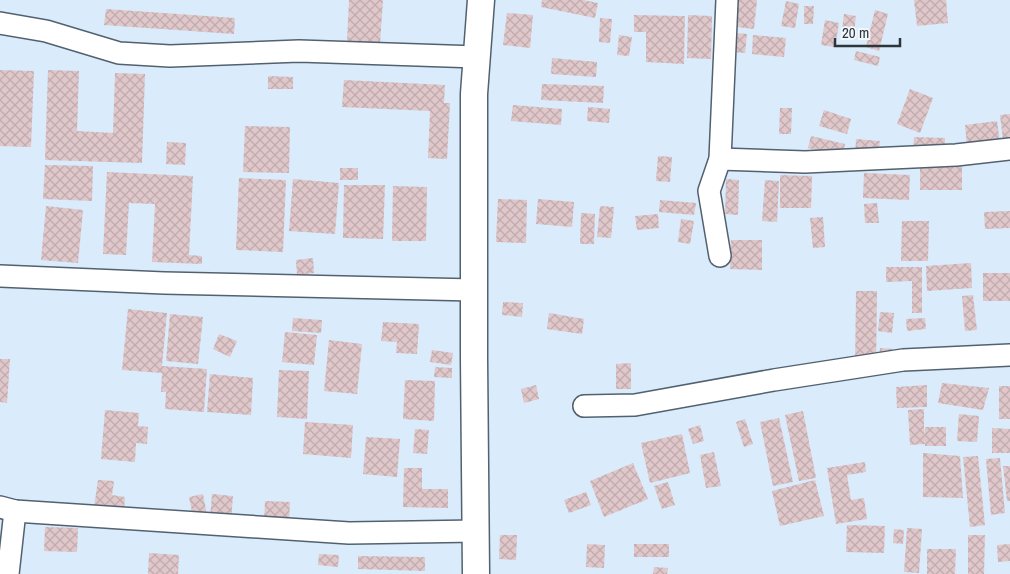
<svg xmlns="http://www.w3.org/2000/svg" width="1010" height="574" font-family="'Archivo Narrow',sans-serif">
	<defs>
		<pattern id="building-cross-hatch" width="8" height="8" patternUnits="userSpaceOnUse" patternTransform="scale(1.25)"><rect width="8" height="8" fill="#e0c7ca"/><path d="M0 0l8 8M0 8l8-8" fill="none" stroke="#c0acae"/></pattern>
	</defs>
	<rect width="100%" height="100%" fill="#daebfb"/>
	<g fill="url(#building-cross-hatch)">
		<polygon points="349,0 383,0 380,44 347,42"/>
		<polygon points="542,0 583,0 598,3 595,18 541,7"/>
		<polygon points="731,0 757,0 754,29 728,26"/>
		<polygon points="914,0 946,0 948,23 917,26"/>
		<polygon points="786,1 799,4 795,28 781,26"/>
		<polygon points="804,6 814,6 813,24 804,24"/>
		<polygon points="106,9 235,18 234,34 104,25"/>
		<polygon points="875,10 888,14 879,51 866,47"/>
		<polygon points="507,13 533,15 530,48 503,45"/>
		<polygon points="844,14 856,16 854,32 842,30"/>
		<polygon points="634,15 685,16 684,64 646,62 646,32 634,32"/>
		<polygon points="688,15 712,16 711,59 687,58"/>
		<polygon points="600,18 612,19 610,43 599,42"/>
		<polygon points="825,20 839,23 835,47 821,45"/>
		<polygon points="735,33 747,34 745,53 733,52"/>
		<polygon points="619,35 632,37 629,56 617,55"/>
		<polygon points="753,35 786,38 784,57 752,54"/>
		<polygon points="856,51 880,57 878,66 854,60"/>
		<polygon points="552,58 597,62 596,77 551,74"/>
		<polygon points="0,70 34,71 31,147 0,146"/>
		<polygon points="48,70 79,71 77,131 113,133 115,73 145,74 142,163 45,160"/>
		<polygon points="268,76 293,77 293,89 268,89"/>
		<polygon points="344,80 445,85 444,103 450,103 447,159 428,158 430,111 342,107"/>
		<polygon points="542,84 604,86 603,103 541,100"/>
		<polygon points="910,89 933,98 920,133 897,124"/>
		<polygon points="513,105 562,109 561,125 511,121"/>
		<polygon points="588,107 610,109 609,123 587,121"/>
		<polygon points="780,108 792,108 791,134 779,134"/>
		<polygon points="824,110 851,119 847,134 819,126"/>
		<polygon points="1010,114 1010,139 1003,140 1000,115"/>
		<polygon points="997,121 1000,142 967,146 965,125"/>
		<polygon points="245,126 290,127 289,173 243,172"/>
		<polygon points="811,136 845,144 842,156 808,148"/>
		<polygon points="914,137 945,138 945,159 913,158"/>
		<polygon points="856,139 880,141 878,158 855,157"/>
		<polygon points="167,142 186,143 185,165 166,164"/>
		<polygon points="658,156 672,157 670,182 656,181"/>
		<rect x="920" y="164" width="42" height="26"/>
		<polygon points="45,165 93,166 92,201 43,199"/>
		<rect x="340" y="168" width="18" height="12"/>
		<polygon points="107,172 193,176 189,255 202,256 202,264 152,262 155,204 129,203 126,255 103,254"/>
		<polygon points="864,173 910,175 909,200 863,198"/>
		<polygon points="780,175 812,176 811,208 780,208"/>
		<polygon points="239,178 286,180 283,252 236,250"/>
		<polygon points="293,179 339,183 335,234 289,231"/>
		<polygon points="726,179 739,180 738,215 725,214"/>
		<polygon points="765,180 779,181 777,222 762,221"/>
		<polygon points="344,185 385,185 383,239 343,238"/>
		<polygon points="393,186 427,187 426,241 392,241"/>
		<polygon points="498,199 527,200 526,243 496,242"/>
		<polygon points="538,199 574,202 572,227 536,224"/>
		<polygon points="660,200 696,203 694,215 659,212"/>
		<polygon points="877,203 879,223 865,223 864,204"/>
		<polygon points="46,206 83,210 78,263 41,260"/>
		<polygon points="600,206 614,207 611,238 597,237"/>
		<polygon points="1010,211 1010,228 985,229 984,212"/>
		<polygon points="581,213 595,214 594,244 580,244"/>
		<polygon points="658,214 659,228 637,230 635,216"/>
		<polygon points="823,217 825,247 813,248 810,218"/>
		<polygon points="681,219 694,221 690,244 678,242"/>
		<polygon points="902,221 929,221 928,261 901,261"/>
		<polygon points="731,240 762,240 762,270 730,269"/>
		<polygon points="313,258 314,273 297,275 296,260"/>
		<polygon points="971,263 972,288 927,291 926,266"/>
		<polygon points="886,267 922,267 922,313 912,313 912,281 886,282"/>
		<rect x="983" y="273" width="27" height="28"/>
		<polygon points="856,291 877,291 876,367 855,367"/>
		<polygon points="973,295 977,330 965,331 962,296"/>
		<polygon points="503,302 523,303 522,317 502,315"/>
		<polygon points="128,309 167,313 162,366 207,369 204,412 165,409 166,392 161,392 162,373 122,370"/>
		<polygon points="880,312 894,313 892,333 878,331"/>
		<polygon points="549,313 584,319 582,334 547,329"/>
		<polygon points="170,314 203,317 198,364 166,361"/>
		<polygon points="293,318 322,320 321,333 292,331"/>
		<polygon points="925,318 926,329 907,331 906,319"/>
		<polygon points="383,322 419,324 417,354 396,353 397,342 381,341"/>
		<polygon points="285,332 317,335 314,365 282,362"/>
		<polygon points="219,334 237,341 230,357 213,349"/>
		<polygon points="329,340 362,344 357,394 324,391"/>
		<polygon points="880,348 893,349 892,364 879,363"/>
		<polygon points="432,350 453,353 451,365 430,362"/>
		<polygon points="0,359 10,359 7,403 0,402"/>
		<polygon points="631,363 631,389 616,389 616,364"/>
		<polygon points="435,367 452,368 452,378 434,377"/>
		<polygon points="279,370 309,371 307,419 277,417"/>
		<polygon points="210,374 253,378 251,415 207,412"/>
		<polygon points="405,380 435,381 434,421 403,419"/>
		<polygon points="942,383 989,388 983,410 938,403"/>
		<polygon points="536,385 539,399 524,403 521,389"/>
		<polygon points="927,385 927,407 897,408 896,387"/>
		<rect x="999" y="386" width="11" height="33"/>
		<polygon points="924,409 924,437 925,427 946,427 946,446 925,446 925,444 910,445 908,410"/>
		<polygon points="105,410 139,413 138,426 148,427 147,444 136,443 135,462 101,459"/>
		<polygon points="803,411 816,478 799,481 785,415"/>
		<polygon points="959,414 979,416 977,442 957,441"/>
		<polygon points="779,418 793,482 773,486 760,422"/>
		<polygon points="745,419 753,444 744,447 736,422"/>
		<polygon points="305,422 353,425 351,458 303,454"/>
		<polygon points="700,425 704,441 693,444 688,429"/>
		<polygon points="992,428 1010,429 1010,453 992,453"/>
		<polygon points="415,429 429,430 427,454 413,453"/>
		<polygon points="682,434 690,473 650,483 641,443"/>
		<polygon points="366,437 400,439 397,477 363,474"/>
		<polygon points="714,452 721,486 706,488 700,455"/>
		<polygon points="923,453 960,456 963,498 923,497"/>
		<polygon points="978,456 985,525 970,527 963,457"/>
		<polygon points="1000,458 1005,513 991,515 986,459"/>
		<polygon points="865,462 866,472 847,475 851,500 864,498 867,519 836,524 827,468"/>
		<polygon points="633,463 648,499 604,517 590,481"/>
		<polygon points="1003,466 1010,466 1010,501 1007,501"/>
		<polygon points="404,468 422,468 422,489 448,489 448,508 403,507"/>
		<polygon points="98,480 114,481 112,495 125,497 124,510 94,507"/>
		<polygon points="815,480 824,516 780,526 772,491"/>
		<polygon points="668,482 675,505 662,509 654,486"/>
		<polygon points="586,492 591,505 569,513 564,500"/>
		<polygon points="203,494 207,515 193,517 189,497"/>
		<polygon points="212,494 233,496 231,520 210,518"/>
		<polygon points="265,501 290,502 289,523 264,522"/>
		<polygon points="847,525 885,526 884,553 846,552"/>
		<polygon points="45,527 78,528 77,552 44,551"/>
		<polygon points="907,528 922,529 919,573 904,572"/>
		<polygon points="894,529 904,530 903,544 893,543"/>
		<polygon points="500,535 517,535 516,560 499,559"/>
		<polygon points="968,535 985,535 984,574 968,574"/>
		<polygon points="587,544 605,545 604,568 586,567"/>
		<rect x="634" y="544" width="35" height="13"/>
		<polygon points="1010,544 1010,561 998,562 997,545"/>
		<polygon points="927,549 956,549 955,574 927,574"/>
		<polygon points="149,553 179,555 178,574 148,574"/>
		<polygon points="319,554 339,555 338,567 318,565"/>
		<polygon points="358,556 425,557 425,571 358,569"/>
		<polygon points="654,567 668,568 667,574 653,574"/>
	</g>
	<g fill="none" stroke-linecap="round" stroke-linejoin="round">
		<g stroke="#52616f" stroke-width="24">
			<g id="minor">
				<polyline points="0,23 46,31 119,53 170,56 299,51 477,57"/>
				<polyline points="720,159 805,162 956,155 1010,149"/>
				<polyline points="720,256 709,191 720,159 727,0"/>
				<polyline points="0,276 164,283 474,290"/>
				<polyline points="584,406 635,405 774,380 903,360 1010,355"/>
				<polyline points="0,507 15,511 349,533 477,531"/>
				<polyline points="8,574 15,511"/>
			</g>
		</g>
		<g stroke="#52616f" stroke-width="29">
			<polyline id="tertiary" points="476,574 474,358 474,94 481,0"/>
		</g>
		<use href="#minor" stroke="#fff" stroke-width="21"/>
		<use href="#tertiary" stroke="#fff" stroke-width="26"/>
	</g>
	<path d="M835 38v8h65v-8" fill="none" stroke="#2d343a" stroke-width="2.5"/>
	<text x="842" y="38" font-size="15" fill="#2d343a" stroke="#f0f7fd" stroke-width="4" paint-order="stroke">20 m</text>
</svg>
